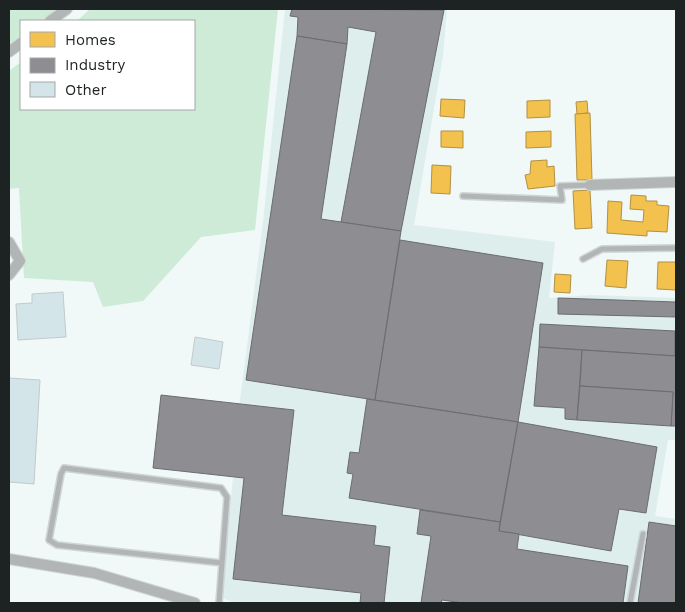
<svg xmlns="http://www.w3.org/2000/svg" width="685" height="612" font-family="'Work Sans',sans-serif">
	<rect width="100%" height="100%" fill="#f0f8f8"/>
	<polygon fill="#ddeeed" points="285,9 447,9 443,56 414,225 555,242 549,298 591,295 676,298 676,440 668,440 655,516 676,519 676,603 236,603 222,598 240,400 263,222"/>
	<g fill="#cdebd6">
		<polygon points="9,9 60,9 43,21 21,21 21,38 9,47"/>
		<polygon points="90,9 278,9 255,230 201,237 143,301 103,307 93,282 24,278 19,188 9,189 9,71 21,62 21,109 194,109 194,21 77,21"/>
	</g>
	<g fill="#f2c14e" stroke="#b29141">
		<polygon points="441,99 465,100 464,118 440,116"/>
		<polygon points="550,100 550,117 527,118 527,101"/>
		<polygon points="587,101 588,113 577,114 576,102"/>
		<polygon points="590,113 592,180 577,180 575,114"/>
		<polygon points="441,131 463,131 463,148 441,147"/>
		<polygon points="551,131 551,147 526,148 526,132"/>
		<polygon points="547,160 547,167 554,166 555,186 528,189 525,175 530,174 531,161"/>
		<polygon points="432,165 451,166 450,194 431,193"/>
		<polygon points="590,190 592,228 575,229 573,191"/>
		<polygon points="631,195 646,196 646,201 657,201 657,205 669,206 667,232 647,231 647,236 607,233 608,201 622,202 621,220 643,222 644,210 630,209"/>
		<polygon points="607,260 628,261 626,288 605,286"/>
		<polygon points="658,262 676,262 676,290 657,289"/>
		<polygon points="555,274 571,275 570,293 554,292"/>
	</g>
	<g fill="#8d8d92" stroke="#6b6d70">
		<polygon points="292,9 444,10 401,231 341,222 376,32 348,27 347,44 297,36 298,17 290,16"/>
		<polygon points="297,36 347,44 321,219 401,231 375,400 246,380"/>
		<polygon points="400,240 543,263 518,422 375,400"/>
		<polygon points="558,298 676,302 676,317 558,314"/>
		<polygon points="540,324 675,331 675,356 539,347"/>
		<polygon points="539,347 582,350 577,420 565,419 565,408 534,406"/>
		<polygon points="582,350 676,356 676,426 671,426 673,392 580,386"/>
		<polygon points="580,386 673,392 671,426 577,420"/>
		<polygon points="161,395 294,410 282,515 376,526 374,545 390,547 384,603 360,603 361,593 233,579 244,478 153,468"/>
		<polygon points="367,399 518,422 500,522 349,498 353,474 347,473 350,452 359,453"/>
		<polygon points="518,422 657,447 646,513 619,509 611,551 499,531"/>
		<polygon points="420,510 500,522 499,531 519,534 517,549 628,566 623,603 463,603 442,600 441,603 421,603 431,536 417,534"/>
		<polygon points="649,522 676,526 676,603 638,603"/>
	</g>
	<g fill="#d3e5e8" stroke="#c4cacb">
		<polygon points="63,292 66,337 18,340 16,304 32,303 32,294"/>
		<polygon points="195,337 223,342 219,369 191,365"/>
		<polygon points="9,378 40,380 34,484 9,482"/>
	</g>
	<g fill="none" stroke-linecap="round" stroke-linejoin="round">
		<g stroke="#cfd5d5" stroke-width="8">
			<g id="lane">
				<polyline points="463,196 562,200 560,186 590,185"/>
				<polyline points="583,259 602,249 676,248"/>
				<polyline points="219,603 227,497 221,488 64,468 61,474 49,540 57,545 222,563"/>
				<polyline points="630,603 643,534"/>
			</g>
		</g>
		<g stroke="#cfd5d5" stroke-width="12">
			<g id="street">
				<polyline points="50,21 67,9"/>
				<polyline points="9,52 21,43"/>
				<polyline points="590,185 676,182"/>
				<polyline points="9,242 20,261 9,275"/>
				<polyline points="9,559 94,573 195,603"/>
			</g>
		</g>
		<use href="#lane" stroke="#b2b5b5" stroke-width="5"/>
		<use href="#street" stroke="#b2b5b5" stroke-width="10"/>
	</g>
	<rect width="685" height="612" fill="none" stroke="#1d2222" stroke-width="20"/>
	<rect x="20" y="20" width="175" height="90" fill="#ffffff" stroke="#a5a7a7"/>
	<rect x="30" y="32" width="25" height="15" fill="#f2c14e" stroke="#a5a7a7"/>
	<text x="65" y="45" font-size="15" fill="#1d2222">Homes</text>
	<rect x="30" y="58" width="25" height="15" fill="#8d8d92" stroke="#a5a7a7"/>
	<text x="65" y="70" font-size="15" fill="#1d2222">Industry</text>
	<rect x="30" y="82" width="25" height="15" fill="#d3e5e8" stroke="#a5a7a7"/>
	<text x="65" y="95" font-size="15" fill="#1d2222">Other</text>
</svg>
